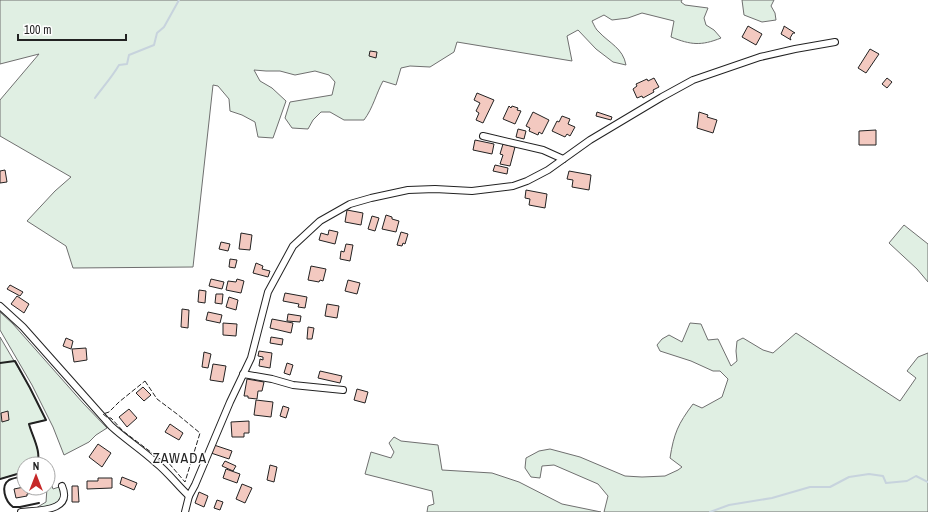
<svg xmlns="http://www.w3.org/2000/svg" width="928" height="512" font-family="'Archivo Narrow',sans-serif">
	<rect width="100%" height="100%" fill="#fff"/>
	<g fill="#e0efe3" stroke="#6f6f6f">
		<path d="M 0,0 L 682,0 L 681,2 L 685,5 L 708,8 L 704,18 L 706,25 L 714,30 L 721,38 C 701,46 691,45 671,37 L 674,21 L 642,13 L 628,18 L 612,20 L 604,15 L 592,21 C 594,25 596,30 599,32 C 609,43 623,48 626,65 L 613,62 L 596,49 L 578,30 L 567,36 L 572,61 L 457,42 L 454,52 L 430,67 L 410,66 L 401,68 L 396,85 L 383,81 C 376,94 373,108 364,120 L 344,120 L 330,112 L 321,112 L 313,120 L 308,129 L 292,128 L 285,118 L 290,102 L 332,95 L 335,82 L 329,75 L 315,71 L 295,75 L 280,71 L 266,71 L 254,70 L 260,81 L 272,88 L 286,101 L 273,138 L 258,137 L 255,122 L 242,115 L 230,111 L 229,99 L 218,86 L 213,85 L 193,267 L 73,268 L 66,246 L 27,221 L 55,191 L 71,177 L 0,136 L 0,100 L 39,54 L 0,64 Z"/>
		<polygon points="742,0 774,0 771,6 775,13 776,20 762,22 744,15"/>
		<polygon points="904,225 928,244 928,282 917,269 889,243"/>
		<polygon points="0,312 13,324 83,403 107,428 96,435 89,442 64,455 53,427 32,385 0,330"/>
		<path d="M 690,323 L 701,324 L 708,340 L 718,339 L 731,366 L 737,361 L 736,351 L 737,341 L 743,338 L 763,350 L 773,353 L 796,333 L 900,401 L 916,378 L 907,371 L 918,357 L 928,353 L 928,512 L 604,512 L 608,496 L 598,484 L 554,465 L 542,466 L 540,478 L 531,477 L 525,468 L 526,458 L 539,451 L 550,449 L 580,457 L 625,476 L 642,477 L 665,476 L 678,470 L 682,467 L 670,458 C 674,433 678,424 693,404 L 702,408 L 722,397 L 728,379 L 720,371 L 713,371 L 691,361 L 660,351 L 657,345 L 662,339 L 669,335 L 682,342 Z"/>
		<path d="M 0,337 L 30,388 L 46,420 L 29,424 C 32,436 42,452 37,464 L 24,464 L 24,472 L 0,479 Z"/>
		<polygon points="394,437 401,441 438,445 442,470 492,473 519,482 562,504 601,512 427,512 428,506 434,504 432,491 365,474 371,452 391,458 394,452 389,443"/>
		<path d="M 52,486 L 53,489 L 59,487 C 66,505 49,506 36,508 L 46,502 L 47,488 Z"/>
	</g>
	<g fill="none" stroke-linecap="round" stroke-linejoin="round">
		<g stroke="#c7d3dd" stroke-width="2">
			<path d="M 95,98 C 103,87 112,77 119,65 L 127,64 L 129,55 L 154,45 L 157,33 L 164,27 L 179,0"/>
			<polyline points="710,512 729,505 772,498 810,487 830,487 849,477 869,474 883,476 886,483 907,481 916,476 928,482"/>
		</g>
	</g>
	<g fill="#f3c9c0" stroke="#222">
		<polygon points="748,26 762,34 756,45 742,37"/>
		<polygon points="784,26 795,33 793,33 790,38 791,40 781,34 784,27"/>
		<polygon points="870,49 879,54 866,73 858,68"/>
		<polygon points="370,51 377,52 376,58 369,56"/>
		<polygon points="654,78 659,87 653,90 654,92 643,98 642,96 637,98 633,89 637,86 636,84 647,79 648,81"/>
		<polygon points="887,78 892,82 887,88 882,84"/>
		<polygon points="477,93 494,100 483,123 476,120 479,113 476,111 480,103 474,100"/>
		<polygon points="509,106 511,108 512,106 518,108 517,110 521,111 515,124 503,119"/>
		<polygon points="533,112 549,120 542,134 539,132 538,135 529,131 530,128 526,126"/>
		<polygon points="597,112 612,117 611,120 596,116"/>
		<polygon points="699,112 708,115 707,117 717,120 713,133 697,128"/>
		<polygon points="562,116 570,119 568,124 575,127 570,136 567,134 565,137 552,131 557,121 559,122"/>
		<polygon points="518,129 526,131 524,139 516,137"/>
		<polygon points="876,130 876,145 859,145 859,131"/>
		<polygon points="475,140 494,144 492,154 473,150"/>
		<polygon points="503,144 515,147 510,166 500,164 503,155 500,154"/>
		<polygon points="495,165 508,168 507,174 493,171"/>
		<polygon points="5,170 7,182 0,183 0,171"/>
		<polygon points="569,171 591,175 589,190 572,187 573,180 567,179"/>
		<polygon points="526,190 547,194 545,208 529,205 530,199 525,198"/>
		<polygon points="347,210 363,213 361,225 345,222"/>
		<polygon points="386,215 392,217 392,219 399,221 396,232 382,229"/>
		<polygon points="372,216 379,218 375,231 368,229"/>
		<polygon points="329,230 338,232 335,244 319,240 321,233 328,235"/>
		<polygon points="401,232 408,234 405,244 403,243 402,246 397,245"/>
		<polygon points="241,233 252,235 250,250 239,249"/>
		<polygon points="221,242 230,244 228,251 219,249"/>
		<polygon points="346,244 353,245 350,261 340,259 341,251 344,252"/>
		<polygon points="230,259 237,260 235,268 229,267"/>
		<polygon points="256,263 263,266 262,269 270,271 268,277 253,273"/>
		<polygon points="311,266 326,269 323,281 320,280 319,282 308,280"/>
		<polygon points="211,279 224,282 222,289 209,286"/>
		<polygon points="237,279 244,281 241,293 226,290 228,281 236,282"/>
		<polygon points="348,280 360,283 357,294 345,291"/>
		<polygon points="10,285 23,292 20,296 7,289"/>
		<polygon points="199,290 206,291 205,303 198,302"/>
		<polygon points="285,293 307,297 305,308 298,307 299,304 283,301"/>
		<polygon points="216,294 223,294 222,304 215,303"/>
		<polygon points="17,296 29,304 24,313 11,304"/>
		<polygon points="229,297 238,300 236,310 226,307"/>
		<polygon points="327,304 339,306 337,318 325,316"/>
		<polygon points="182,309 189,310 188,328 181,327"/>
		<polygon points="208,312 222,315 220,323 206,320"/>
		<polygon points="288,314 301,316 300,322 287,321"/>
		<polygon points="272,319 293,323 291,333 270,328"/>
		<polygon points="223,323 237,324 236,336 223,335"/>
		<polygon points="308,327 314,328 312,339 307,339"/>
		<polygon points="271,337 283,339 282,345 270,343"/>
		<polygon points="66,338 73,341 71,349 63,346"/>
		<polygon points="86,348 87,360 74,362 72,349"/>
		<polygon points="259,351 272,353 270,368 259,366 260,359 263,360 263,357 258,356"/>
		<polygon points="204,352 211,354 208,368 202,367"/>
		<polygon points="287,363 293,365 290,375 284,373"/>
		<polygon points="213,364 226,366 223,382 210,380"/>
		<polygon points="320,371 342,376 340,383 318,378"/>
		<polygon points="247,379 264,382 262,391 258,391 257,399 248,398 248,396 244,396"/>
		<polygon points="143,387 151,395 144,401 136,393"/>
		<polygon points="357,389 368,392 365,403 354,400"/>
		<polygon points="256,400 273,402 271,417 254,415"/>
		<polygon points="283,406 289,408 286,418 280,416"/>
		<polygon points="129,409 137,418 127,427 119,417"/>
		<polygon points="8,411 9,420 2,422 1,413"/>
		<polygon points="249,421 249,433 244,433 244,437 232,437 231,422"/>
		<polygon points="170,424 183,433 179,440 165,432"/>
		<polygon points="98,444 111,453 102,467 89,457"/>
		<polygon points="214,445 232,451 229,459 211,453"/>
		<polygon points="225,461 236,466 233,471 222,466"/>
		<polygon points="270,465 277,467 274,482 267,480"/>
		<polygon points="226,469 240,474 237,483 223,478"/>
		<polygon points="122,477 137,483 134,490 120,484"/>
		<polygon points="98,478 112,478 112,488 87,489 87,481 98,481"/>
		<polygon points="242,484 252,488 245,503 236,499"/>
		<polygon points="72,486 78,486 79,502 72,502"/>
		<polygon points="24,487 24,488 33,488 34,491 32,493 27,494 27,496 16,498 14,489"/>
		<polygon points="199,492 208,496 204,507 195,503"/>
		<polygon points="217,500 223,502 220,510 214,508"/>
	</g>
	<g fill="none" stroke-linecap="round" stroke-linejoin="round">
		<g stroke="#222" stroke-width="8">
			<g id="street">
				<polyline points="483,136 543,150 563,159"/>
				<path d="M 0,306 L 23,327 L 111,426 C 125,439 141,449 155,462 C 168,472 177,485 189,496"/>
				<polyline points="243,374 272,379 293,385 343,390"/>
				<path d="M 21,512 C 38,510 73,512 62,486"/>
				<polyline points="185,512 189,496 195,485 230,402 251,358 268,292 293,246 320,221 350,204 371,198 408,190 435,189 472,191 513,186 527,181 548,170 590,140 662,97 693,80 760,57 795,49 835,42"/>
			</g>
		</g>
		<use href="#street" stroke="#fff" stroke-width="6"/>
		<polygon stroke="#222" stroke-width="1" stroke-dasharray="5 2" stroke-linecap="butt" points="145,381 157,399 177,414 200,433 185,482 167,461 160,459 123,431 111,418 108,418 103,414 109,412 119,402"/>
		<g stroke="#222" stroke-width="2">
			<path d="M 0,363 L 15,361 L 30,388 L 46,420 L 29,424 C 32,436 42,452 37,464"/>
			<path d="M 24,476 C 19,477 13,478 9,480 C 0,486 5,501 13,507 L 20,507 L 39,503"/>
			<polyline points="0,479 24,472"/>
		</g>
	</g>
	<g text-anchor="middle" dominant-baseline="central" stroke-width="3" stroke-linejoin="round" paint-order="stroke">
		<g font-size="14" letter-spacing="1" fill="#222" stroke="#fff">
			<text x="180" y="458">ZAWADA</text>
		</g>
	</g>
	<g transform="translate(36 476)"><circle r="19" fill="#ffffff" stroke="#a7a7a7"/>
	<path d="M0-3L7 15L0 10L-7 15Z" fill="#c62828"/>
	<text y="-6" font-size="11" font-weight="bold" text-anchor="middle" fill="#222222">N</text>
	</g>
	<path d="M18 34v6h108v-6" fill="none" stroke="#222222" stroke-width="2"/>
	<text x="24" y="34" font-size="12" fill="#222222" stroke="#ffffff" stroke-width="3" paint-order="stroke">100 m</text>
</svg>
